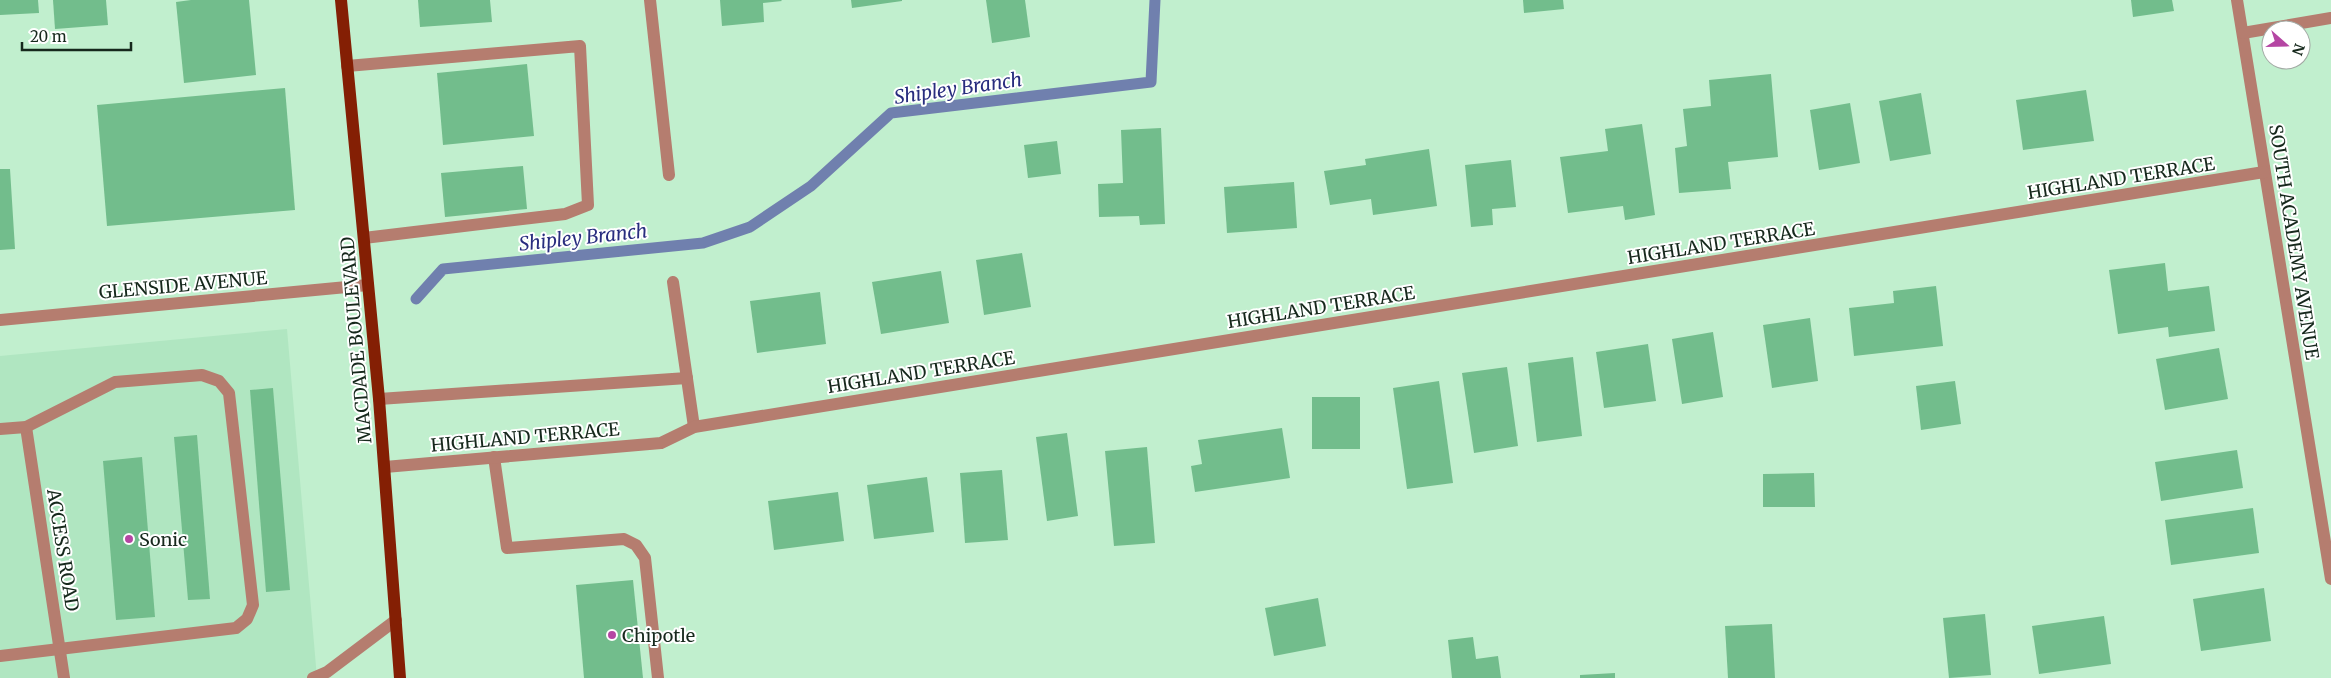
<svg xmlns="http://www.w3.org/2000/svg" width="2331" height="678" font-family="Merriweather,serif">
	<rect width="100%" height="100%" fill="#c1efce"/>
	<polygon fill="#b0e6c1" points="287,329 317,678 0,678 0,356"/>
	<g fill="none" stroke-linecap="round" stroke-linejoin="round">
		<polyline stroke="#7080ae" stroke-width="11" points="416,299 443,269 703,243 750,227 811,186 891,113 1151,82 1155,0"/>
	</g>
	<g fill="#72bd8c">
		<polygon points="0,0 38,0 39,13 0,15"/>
		<polygon points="53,0 106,0 108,25 55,29"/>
		<polygon points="191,0 249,0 256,75 184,83 176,2"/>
		<polygon points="418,0 490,0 492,22 420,27"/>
		<polygon points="720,0 781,0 782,1 763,3 764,22 722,26"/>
		<polygon points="851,0 902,0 902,1 852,8"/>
		<polygon points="986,0 1025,0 1030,37 992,43"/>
		<polygon points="1523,0 1563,0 1564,9 1524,13"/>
		<polygon points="2131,0 2172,0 2174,11 2133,17"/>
		<polygon points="527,64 534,136 443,145 437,73"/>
		<polygon points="1771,74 1778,157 1728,162 1731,189 1679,193 1675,148 1687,146 1683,109 1711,106 1709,80"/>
		<polygon points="285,88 295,210 107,226 97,105"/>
		<polygon points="2086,90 2094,141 2023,150 2016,100"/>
		<polygon points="1921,93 1931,154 1890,161 1879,101"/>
		<polygon points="1850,103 1860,163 1819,170 1810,110"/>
		<polygon points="1642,124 1655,215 1625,220 1623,206 1568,213 1560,157 1608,151 1605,129"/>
		<polygon points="1161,128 1165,224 1140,225 1139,216 1099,217 1098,184 1123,183 1121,130"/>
		<polygon points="1057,141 1061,174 1028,178 1024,145"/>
		<polygon points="1429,149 1437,206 1373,215 1371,199 1330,205 1324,171 1366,165 1365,159"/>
		<polygon points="1511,160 1516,207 1492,209 1493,225 1471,227 1465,165"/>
		<polygon points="523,166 527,209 445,217 441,173"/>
		<polygon points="0,169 10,169 15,249 0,250"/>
		<polygon points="1294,182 1297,228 1227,233 1224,187"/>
		<polygon points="1022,253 1031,307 984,315 976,260"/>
		<polygon points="2165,263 2168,291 2209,286 2215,331 2169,337 2168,327 2118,334 2109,270"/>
		<polygon points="941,271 949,323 881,334 872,282"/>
		<polygon points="1936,286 1943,346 1854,356 1849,308 1894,303 1893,291"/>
		<polygon points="820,292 826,344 757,353 750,301"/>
		<polygon points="1810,318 1818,381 1772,388 1763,325"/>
		<polygon points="1713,332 1723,397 1682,404 1672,339"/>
		<polygon points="1648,344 1656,401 1604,408 1596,352"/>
		<polygon points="2219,348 2228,399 2165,410 2156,359"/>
		<polygon points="1573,357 1582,436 1537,442 1528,363"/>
		<polygon points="1507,367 1518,446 1474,453 1462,373"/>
		<polygon points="1439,381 1453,483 1407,489 1393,388"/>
		<polygon points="1955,381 1961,424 1921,430 1916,386"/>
		<polygon points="273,388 290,590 266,592 250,390"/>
		<rect x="1312" y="397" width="48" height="52"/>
		<polygon points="1282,428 1290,478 1195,492 1191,466 1202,464 1198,440"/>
		<polygon points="1067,433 1078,516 1047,521 1036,437"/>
		<polygon points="197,435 210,599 188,600 174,437"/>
		<polygon points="1147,447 1155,543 1114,546 1105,451"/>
		<polygon points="2237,450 2243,488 2161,501 2155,462"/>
		<polygon points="142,457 155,617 116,620 103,461"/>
		<polygon points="1002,470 1008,540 965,543 960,473"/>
		<polygon points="1814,473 1815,507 1763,507 1763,474"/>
		<polygon points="927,477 934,532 874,539 867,485"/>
		<polygon points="838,492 844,541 774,550 768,501"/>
		<polygon points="2253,508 2259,553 2171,565 2165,520"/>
		<polygon points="633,580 643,678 584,678 576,585"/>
		<polygon points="2264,588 2271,641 2201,651 2193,599"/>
		<polygon points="1318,598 1326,646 1274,656 1265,608"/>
		<polygon points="1985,614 1991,675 1949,678 1943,618"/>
		<polygon points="2104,616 2111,664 2039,674 2032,626"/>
		<polygon points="1772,624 1775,678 1728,678 1725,626"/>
		<polygon points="1473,637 1476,659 1498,656 1501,678 1452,678 1448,640"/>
		<polygon points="1615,673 1615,678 1580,678 1580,675"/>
	</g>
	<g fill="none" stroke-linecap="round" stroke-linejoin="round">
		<g stroke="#b57d6f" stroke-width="12">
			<polyline points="650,0 669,175"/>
			<polyline points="2237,0 2331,579"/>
			<polyline points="2243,33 2331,18"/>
			<polyline points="347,66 580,46 588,205 565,214 364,238"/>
			<polyline points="673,282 694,427"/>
			<polyline points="0,320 368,285"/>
			<polyline points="379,399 687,378"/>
			<polyline points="26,427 64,678"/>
			<polyline points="0,429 26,427 115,382 202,375 219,381 229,393 253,605 247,619 236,628 0,656"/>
			<polyline points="494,457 507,548 624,539 636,545 645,558 658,678"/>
			<polyline points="385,467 661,443 694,427 2264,172"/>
			<polyline points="313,678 327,672 396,620"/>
		</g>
		<polyline stroke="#841f04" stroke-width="12" points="341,0 379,399 400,678"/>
	</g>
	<g fill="#b546a3" stroke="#fff" stroke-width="2">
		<circle cx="129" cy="539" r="5"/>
		<circle cx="612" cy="635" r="5"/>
	</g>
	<g text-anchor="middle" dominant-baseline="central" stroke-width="4" stroke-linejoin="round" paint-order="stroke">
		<g font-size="18" fill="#16281c" stroke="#fff">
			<text transform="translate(2121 178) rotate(-9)">HIGHLAND TERRACE</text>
			<text transform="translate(2294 242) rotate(81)">SOUTH ACADEMY AVENUE</text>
			<text transform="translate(1721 243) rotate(-9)">HIGHLAND TERRACE</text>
			<text transform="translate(183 285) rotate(-5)">GLENSIDE AVENUE</text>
			<text transform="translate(1321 307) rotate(-9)">HIGHLAND TERRACE</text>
			<text transform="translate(356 340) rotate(-95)">MACDADE BOULEVARD</text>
			<text transform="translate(921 372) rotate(-9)">HIGHLAND TERRACE</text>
			<text transform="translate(525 437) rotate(-5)">HIGHLAND TERRACE</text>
			<text transform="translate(63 550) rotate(81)">ACCESS ROAD</text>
		</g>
		<g font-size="18" fill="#16281c" stroke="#fff" text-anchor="start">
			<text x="139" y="539">Sonic</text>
			<text x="622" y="635">Chipotle</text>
		</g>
		<g font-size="19" font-style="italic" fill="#282d7e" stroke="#fff">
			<text transform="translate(958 88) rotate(-8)">Shipley Branch</text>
			<text transform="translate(583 237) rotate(-6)">Shipley Branch</text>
		</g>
	</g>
	<g transform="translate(2286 45) rotate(110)"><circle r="24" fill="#ffffff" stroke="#a2a9a4"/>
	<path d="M0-4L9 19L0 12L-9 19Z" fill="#b546a3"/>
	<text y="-8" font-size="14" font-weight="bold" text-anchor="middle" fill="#16281c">N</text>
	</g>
	<path d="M22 42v8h109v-8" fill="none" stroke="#16281c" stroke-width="2.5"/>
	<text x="30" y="42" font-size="15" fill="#16281c" stroke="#ffffff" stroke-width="4" paint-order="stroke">20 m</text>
</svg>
